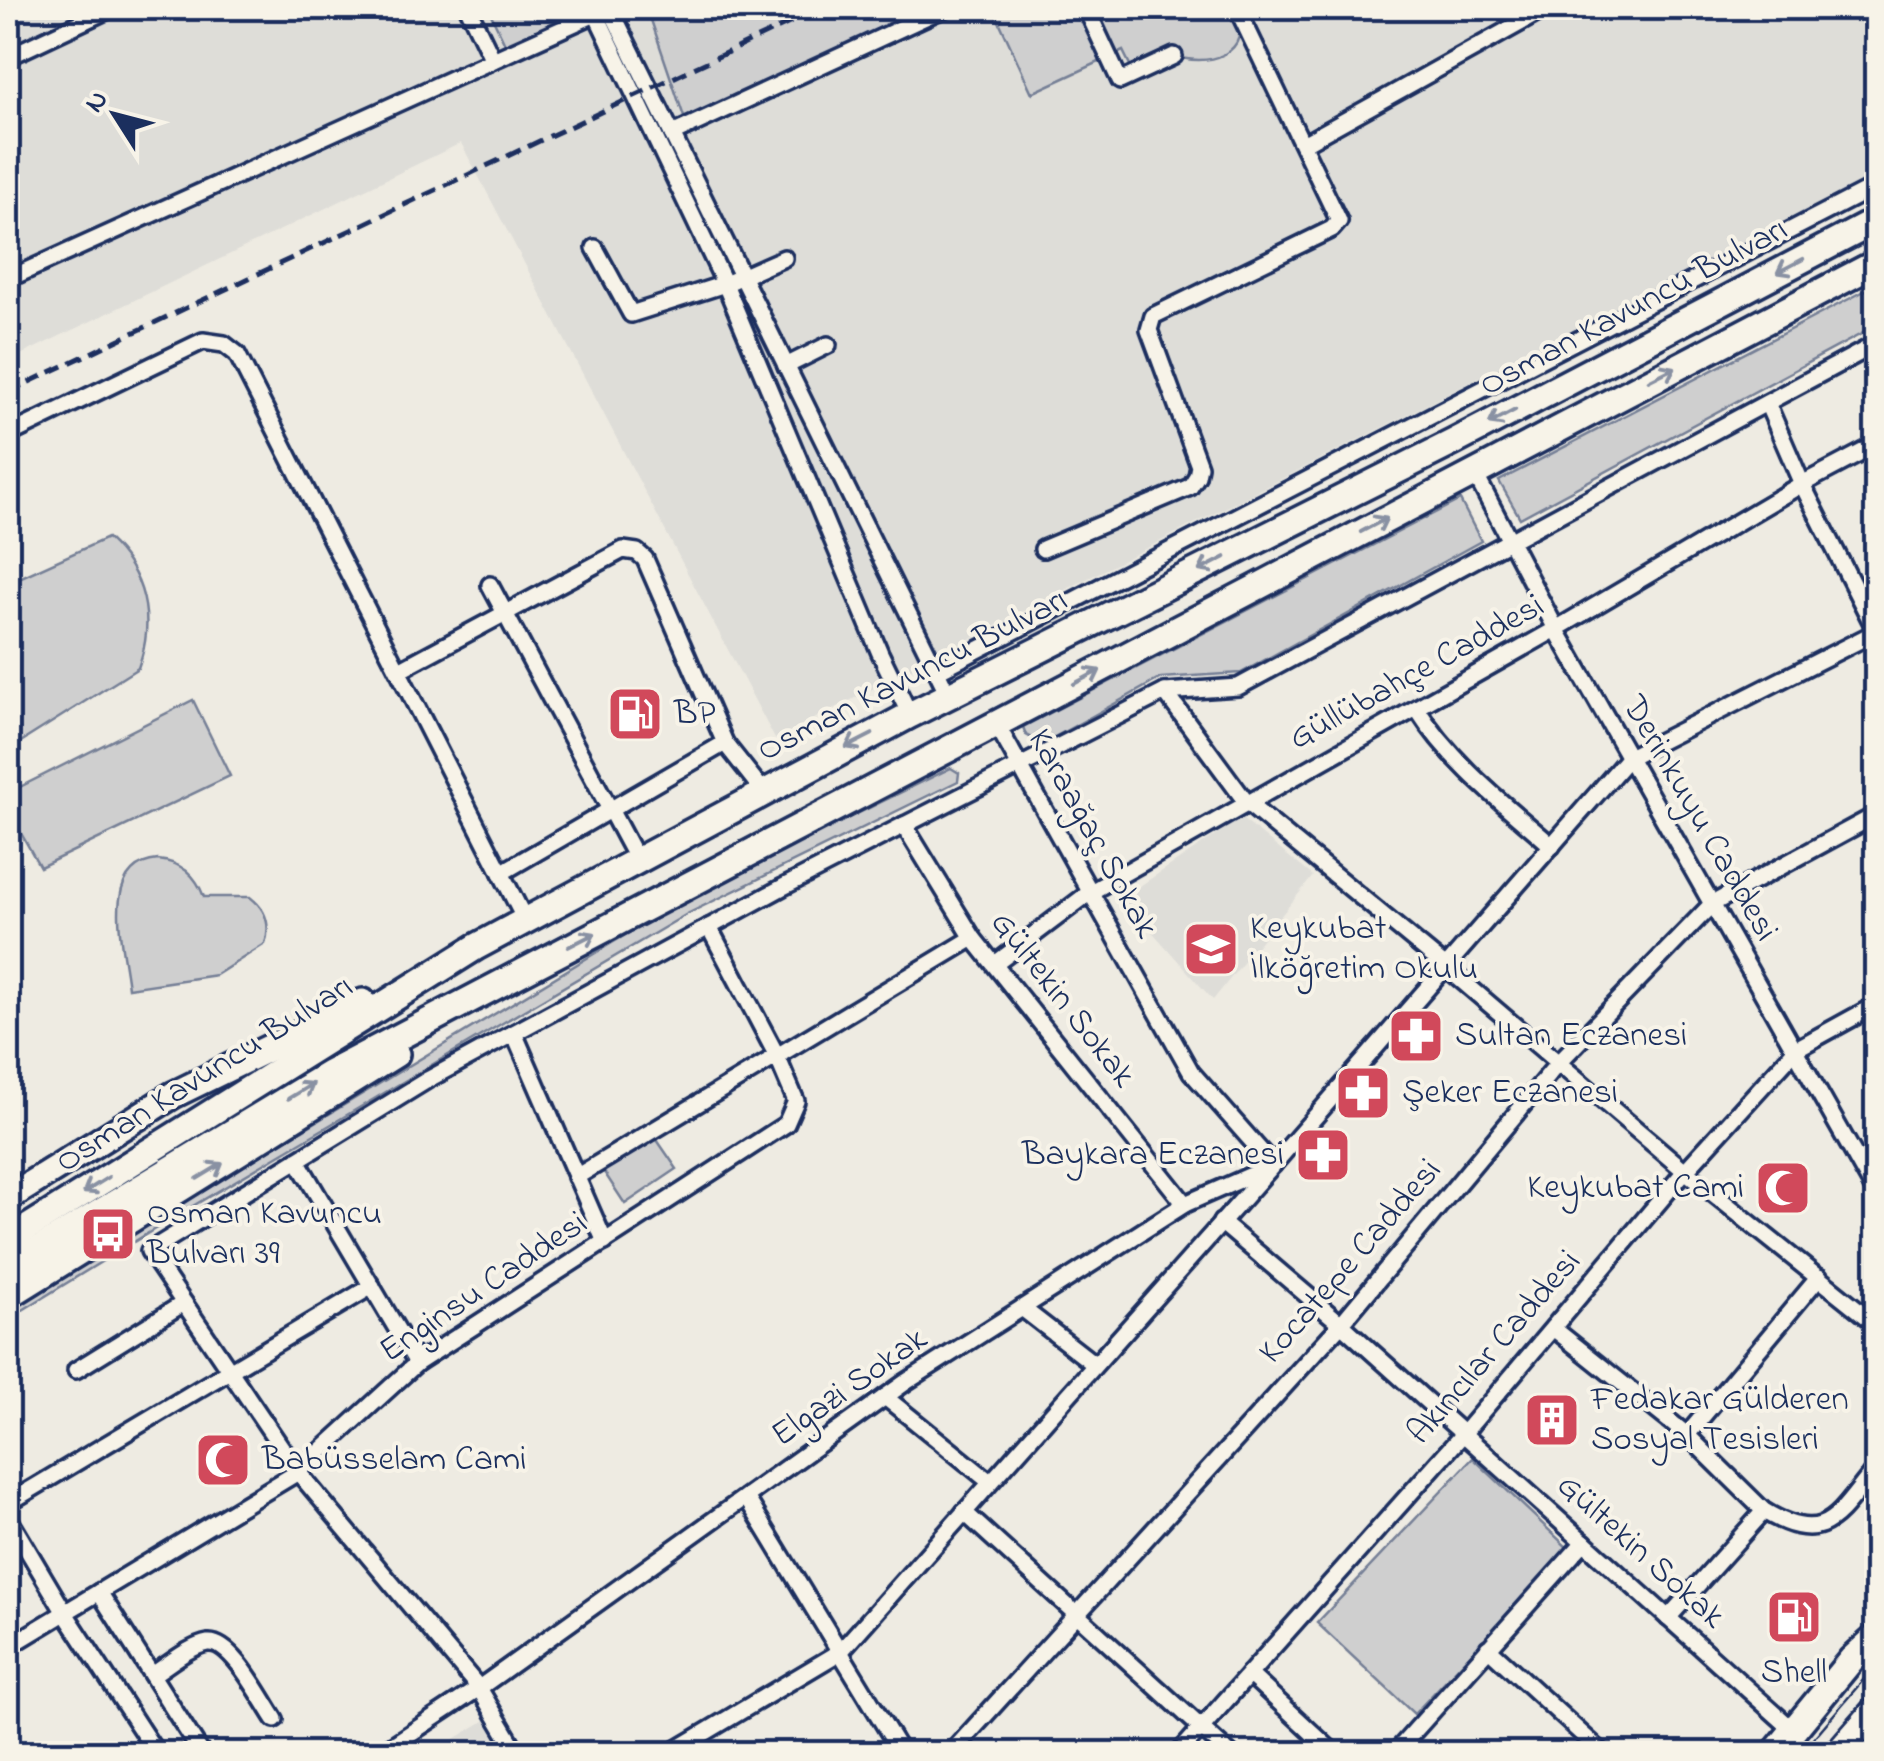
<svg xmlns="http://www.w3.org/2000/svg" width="1884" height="1761" font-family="'Indie Flower',sans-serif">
	<rect width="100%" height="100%" fill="#eeebe2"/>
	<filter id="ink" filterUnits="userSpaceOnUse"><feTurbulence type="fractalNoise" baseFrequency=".01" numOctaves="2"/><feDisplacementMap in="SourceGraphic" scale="20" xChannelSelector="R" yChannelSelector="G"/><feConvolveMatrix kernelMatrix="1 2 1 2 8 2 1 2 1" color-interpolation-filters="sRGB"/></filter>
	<g filter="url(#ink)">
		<g fill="#deddd8">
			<polygon points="8,8 1876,8 1876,174 775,739 461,143 8,361"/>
			<polygon points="1241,818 1313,876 1213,1000 1122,898"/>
			<polygon points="489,1718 510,1754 430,1754"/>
		</g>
		<g fill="#cfcfcf" stroke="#757f96" stroke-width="2.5">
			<polygon points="488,8 598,8 508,50"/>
			<polygon points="669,8 933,8 685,120 650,17"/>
			<path d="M 993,8 L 1235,8 C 1256,54 1207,70 1170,54 L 1133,71 L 1123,51 L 1032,93 Z"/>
			<polygon points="1876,285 1876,326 1520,518 1499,481"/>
			<polygon points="1460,500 1481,541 1241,673 1161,678 1042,744 1026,735 1023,727"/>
			<path d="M 107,538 C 145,573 156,619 138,668 L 8,750 L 8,583 Z"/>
			<polygon points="193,700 230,776 40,867 8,810 8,793"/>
			<polygon points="951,768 959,773 958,781 687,914 181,1213 8,1319 8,1308 693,894"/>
			<path d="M 158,860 C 181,862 196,875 204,897 L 250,897 C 266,909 271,925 265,944 L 216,975 L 128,988 C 124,949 98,865 158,860 Z"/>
			<polygon points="653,1134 677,1169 625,1204 602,1169"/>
			<polygon points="1473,1458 1569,1549 1414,1714 1317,1623"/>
		</g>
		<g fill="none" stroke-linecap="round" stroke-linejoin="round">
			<g stroke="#1b2f5e" stroke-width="22">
				<g id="minor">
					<polyline points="468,8 493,60 487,63"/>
					<polyline points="610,8 949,696"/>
					<polyline points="1086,8 1120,81 1174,56"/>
					<polyline points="596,14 725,284 880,653 910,715"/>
					<polyline points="8,57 112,8"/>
					<polyline points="672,134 945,8"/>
					<polyline points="1303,144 1547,8"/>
					<polyline points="595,248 631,314 725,284 784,258"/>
					<polyline points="8,279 602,11"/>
					<polyline points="786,366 828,345"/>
					<polyline points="1767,403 1802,484 1876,631"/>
					<polyline points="8,435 203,341 224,344 237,354 525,920"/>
					<polyline points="1474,472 1556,629 1876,1193"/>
					<polyline points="1043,549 1190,487 1197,476 1199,466 1149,330 1153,316 1332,229 1339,221 1237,8"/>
					<polyline points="490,585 637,860"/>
					<polyline points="399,670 623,550 637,552 645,559 725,743 763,791"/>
					<polyline points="937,671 1876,186"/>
					<polyline points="1165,692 1246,802 1447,968 1685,1171 1876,1324"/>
					<path d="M 1417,709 C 1452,764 1503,803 1552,846"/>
					<polyline points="997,725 1191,1072 1273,1165"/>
					<polyline points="904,825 973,938 1185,1204"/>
					<polyline points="501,873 725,743"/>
					<polyline points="995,964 1089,893 1556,629 1802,484 1876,445"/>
					<polyline points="514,1033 605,1242"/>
					<polyline points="297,1160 417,1363"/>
					<polyline points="576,1177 973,938"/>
					<polyline points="1221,1222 1341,1324 1793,1730"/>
					<polyline points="1022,1308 1094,1364"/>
					<path d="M 1553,1328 L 1687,1435 L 1764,1511 C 1827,1549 1838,1513 1876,1468"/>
					<polyline points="76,1370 184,1303"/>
					<polyline points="885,1397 990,1482"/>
					<polyline points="1687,1435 1819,1277"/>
					<polyline points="746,1497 902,1754"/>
					<polyline points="8,1503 372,1286"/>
					<polyline points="964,1512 1230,1754"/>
					<polyline points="8,1517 65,1613 157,1754"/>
					<polyline points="99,1592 202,1754"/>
					<polyline points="1668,1618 1764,1511"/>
					<polyline points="8,1647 298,1472 417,1363 786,1124 796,1101 776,1054 709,927"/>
					<polyline points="1488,1648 1604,1754"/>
					<polyline points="1249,1674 1335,1754"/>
					<path d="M 152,1675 C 168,1665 190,1646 208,1643 C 232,1640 262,1700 275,1719"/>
					<polyline points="379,1754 479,1688 906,1382 1185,1204 1265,1169"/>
					<polyline points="518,1754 479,1688 298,1472 149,1251 429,1079 783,887 1165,692 1238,687 1876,344"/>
					<polyline points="669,1754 840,1652 1273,1165 1629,757 1876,632"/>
					<polyline points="950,1754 1341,1324 1559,1062 1712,904 1876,815"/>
					<polyline points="1178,1754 1463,1434 1685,1171 1796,1049 1876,1005"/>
					<polyline points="1394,1754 1584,1542"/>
				</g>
			</g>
			<g stroke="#1b2f5e" stroke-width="32">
				<g id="primary">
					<polyline points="1774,1754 1852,1659 1876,1637"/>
					<polyline points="1837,1754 1876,1709"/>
				</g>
			</g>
			<g stroke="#1b2f5e" stroke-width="32">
				<g id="trunk">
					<polyline points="8,1198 173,1095 363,1002"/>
					<polyline points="8,1240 476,947 910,715 1454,442 1876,221"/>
					<polyline points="8,1268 330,1073 1876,263"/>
					<polyline points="8,1296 396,1054"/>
				</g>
			</g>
			<use href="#minor" stroke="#f7f3e8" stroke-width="15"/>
			<use href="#primary" stroke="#f7f3e8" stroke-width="25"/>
			<use href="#trunk" stroke="#f7f3e8" stroke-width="25"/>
			<polyline stroke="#1b2f5e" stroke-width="2.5" points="1800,1754 1876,1665"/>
			<polyline stroke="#1b2f5e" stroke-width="5" stroke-dasharray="15 8" stroke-linecap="butt" points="8,392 821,8"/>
		</g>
		<defs><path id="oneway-shaft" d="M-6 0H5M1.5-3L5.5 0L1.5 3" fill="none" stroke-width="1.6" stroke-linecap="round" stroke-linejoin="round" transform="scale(2.5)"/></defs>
		<g stroke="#8991a3">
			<use href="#oneway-shaft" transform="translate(1790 266) rotate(152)"/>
			<use href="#oneway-shaft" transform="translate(1662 374) rotate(-27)"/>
			<use href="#oneway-shaft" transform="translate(1502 417) rotate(152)"/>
			<use href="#oneway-shaft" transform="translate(1374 525) rotate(-28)"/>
			<use href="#oneway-shaft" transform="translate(1212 564) rotate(153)"/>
			<use href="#oneway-shaft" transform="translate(1087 677) rotate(-28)"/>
			<use href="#oneway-shaft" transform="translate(859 741) rotate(153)"/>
			<use href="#oneway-shaft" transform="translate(582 940) rotate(-27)"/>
			<use href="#oneway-shaft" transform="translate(301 1091) rotate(-31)"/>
			<use href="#oneway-shaft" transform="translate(210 1171) rotate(-31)"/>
			<use href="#oneway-shaft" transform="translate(96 1185) rotate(148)"/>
		</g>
	</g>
	<defs>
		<g id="fuel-square" transform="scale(2.875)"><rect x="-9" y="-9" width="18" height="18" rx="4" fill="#d1495b" stroke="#f7f3e8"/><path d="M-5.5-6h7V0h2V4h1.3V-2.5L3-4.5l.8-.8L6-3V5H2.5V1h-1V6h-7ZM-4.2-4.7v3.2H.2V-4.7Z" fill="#fff"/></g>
		<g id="school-square" transform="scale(2.875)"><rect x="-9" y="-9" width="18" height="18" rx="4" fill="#d1495b" stroke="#f7f3e8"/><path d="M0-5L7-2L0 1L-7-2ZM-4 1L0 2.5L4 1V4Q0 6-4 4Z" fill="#fff"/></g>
		<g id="pharmacy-square" transform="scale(2.875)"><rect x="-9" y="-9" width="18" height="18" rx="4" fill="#d1495b" stroke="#f7f3e8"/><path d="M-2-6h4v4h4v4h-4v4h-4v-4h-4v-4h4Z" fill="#fff"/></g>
		<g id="mosque-square" transform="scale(2.875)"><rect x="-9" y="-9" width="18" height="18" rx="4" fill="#d1495b" stroke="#f7f3e8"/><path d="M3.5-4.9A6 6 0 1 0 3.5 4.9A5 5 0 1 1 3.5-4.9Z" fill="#fff"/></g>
		<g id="bus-square" transform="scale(2.875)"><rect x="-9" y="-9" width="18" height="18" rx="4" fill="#d1495b" stroke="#f7f3e8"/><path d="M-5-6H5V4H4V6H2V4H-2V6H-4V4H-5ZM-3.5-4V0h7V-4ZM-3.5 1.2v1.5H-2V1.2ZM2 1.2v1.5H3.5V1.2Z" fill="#fff"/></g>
		<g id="building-square" transform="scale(2.875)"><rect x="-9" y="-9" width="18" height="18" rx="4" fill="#d1495b" stroke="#f7f3e8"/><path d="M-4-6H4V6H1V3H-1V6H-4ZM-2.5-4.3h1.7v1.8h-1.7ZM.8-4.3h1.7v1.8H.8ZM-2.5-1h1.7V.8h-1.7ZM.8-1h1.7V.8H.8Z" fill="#fff"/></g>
	</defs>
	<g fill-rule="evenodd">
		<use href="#fuel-square" x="635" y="714"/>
		<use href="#school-square" x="1211" y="949"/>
		<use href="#pharmacy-square" x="1416" y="1036"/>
		<use href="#pharmacy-square" x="1363" y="1093"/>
		<use href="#pharmacy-square" x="1323" y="1155"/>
		<use href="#mosque-square" x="1783" y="1188"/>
		<use href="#bus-square" x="108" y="1234"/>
		<use href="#building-square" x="1552" y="1420"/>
		<use href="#mosque-square" x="223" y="1460"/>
		<use href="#fuel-square" x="1794" y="1617"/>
	</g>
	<g text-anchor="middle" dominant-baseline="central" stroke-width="8" stroke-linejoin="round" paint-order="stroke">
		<g font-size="35" fill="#1b2f5e" stroke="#f7f3e8">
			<text transform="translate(1634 308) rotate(-28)">Osman Kavuncu Bulvarı</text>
			<text transform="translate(1417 673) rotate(-29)">Güllübahçe Caddesi</text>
			<text transform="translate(913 676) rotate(-27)">Osman Kavuncu Bulvarı</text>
			<text transform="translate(1699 819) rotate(60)">Derinkuyu Caddesi</text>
			<text transform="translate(1092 834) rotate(61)">Karaağaç Sokak</text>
			<text transform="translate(1062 1000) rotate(52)">Gültekin Sokak</text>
			<text transform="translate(205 1075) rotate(-32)">Osman Kavuncu Bulvarı</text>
			<text transform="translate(1351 1262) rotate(-49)">Kocatepe Caddesi</text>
			<text transform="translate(484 1288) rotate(-34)">Enginsu Caddesi</text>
			<text transform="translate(1495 1348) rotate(-49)">Akıncılar Caddesi</text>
			<text transform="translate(850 1388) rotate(-35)">Elgazi Sokak</text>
			<text transform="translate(1640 1552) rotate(42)">Gültekin Sokak</text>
		</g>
		<g font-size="35" fill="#1b2f5e" stroke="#f7f3e8" text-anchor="start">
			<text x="674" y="714">BP</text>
			<text x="1250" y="929">Keykubat<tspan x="1250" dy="40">İlköğretim Okulu</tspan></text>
			<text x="1455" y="1036">Sultan Eczanesi</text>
			<text x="1402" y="1093">Şeker Eczanesi</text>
			<text x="1284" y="1155" text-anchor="end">Baykara Eczanesi</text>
			<text x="1744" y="1188" text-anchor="end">Keykubat Cami</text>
			<text x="147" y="1214">Osman Kavuncu<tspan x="147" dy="40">Bulvarı 39</tspan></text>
			<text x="1591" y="1400">Fedakar Gülderen<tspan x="1591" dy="40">Sosyal Tesisleri</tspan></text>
			<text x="262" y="1460">Babüsselam Cami</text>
			<text x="1794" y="1673" text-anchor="middle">Shell</text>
		</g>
	</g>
	<rect width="1884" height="1761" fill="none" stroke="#f7f3e8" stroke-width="40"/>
	<rect x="20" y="20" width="1844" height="1721" fill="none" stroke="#1b2f5e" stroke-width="4" filter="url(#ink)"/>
	<g transform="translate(115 115) rotate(306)" stroke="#f7f3e8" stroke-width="8" paint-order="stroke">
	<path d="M0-8L18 38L0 25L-18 38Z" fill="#1b2f5e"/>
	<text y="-15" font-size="28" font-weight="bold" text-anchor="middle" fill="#1b2f5e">N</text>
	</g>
</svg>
